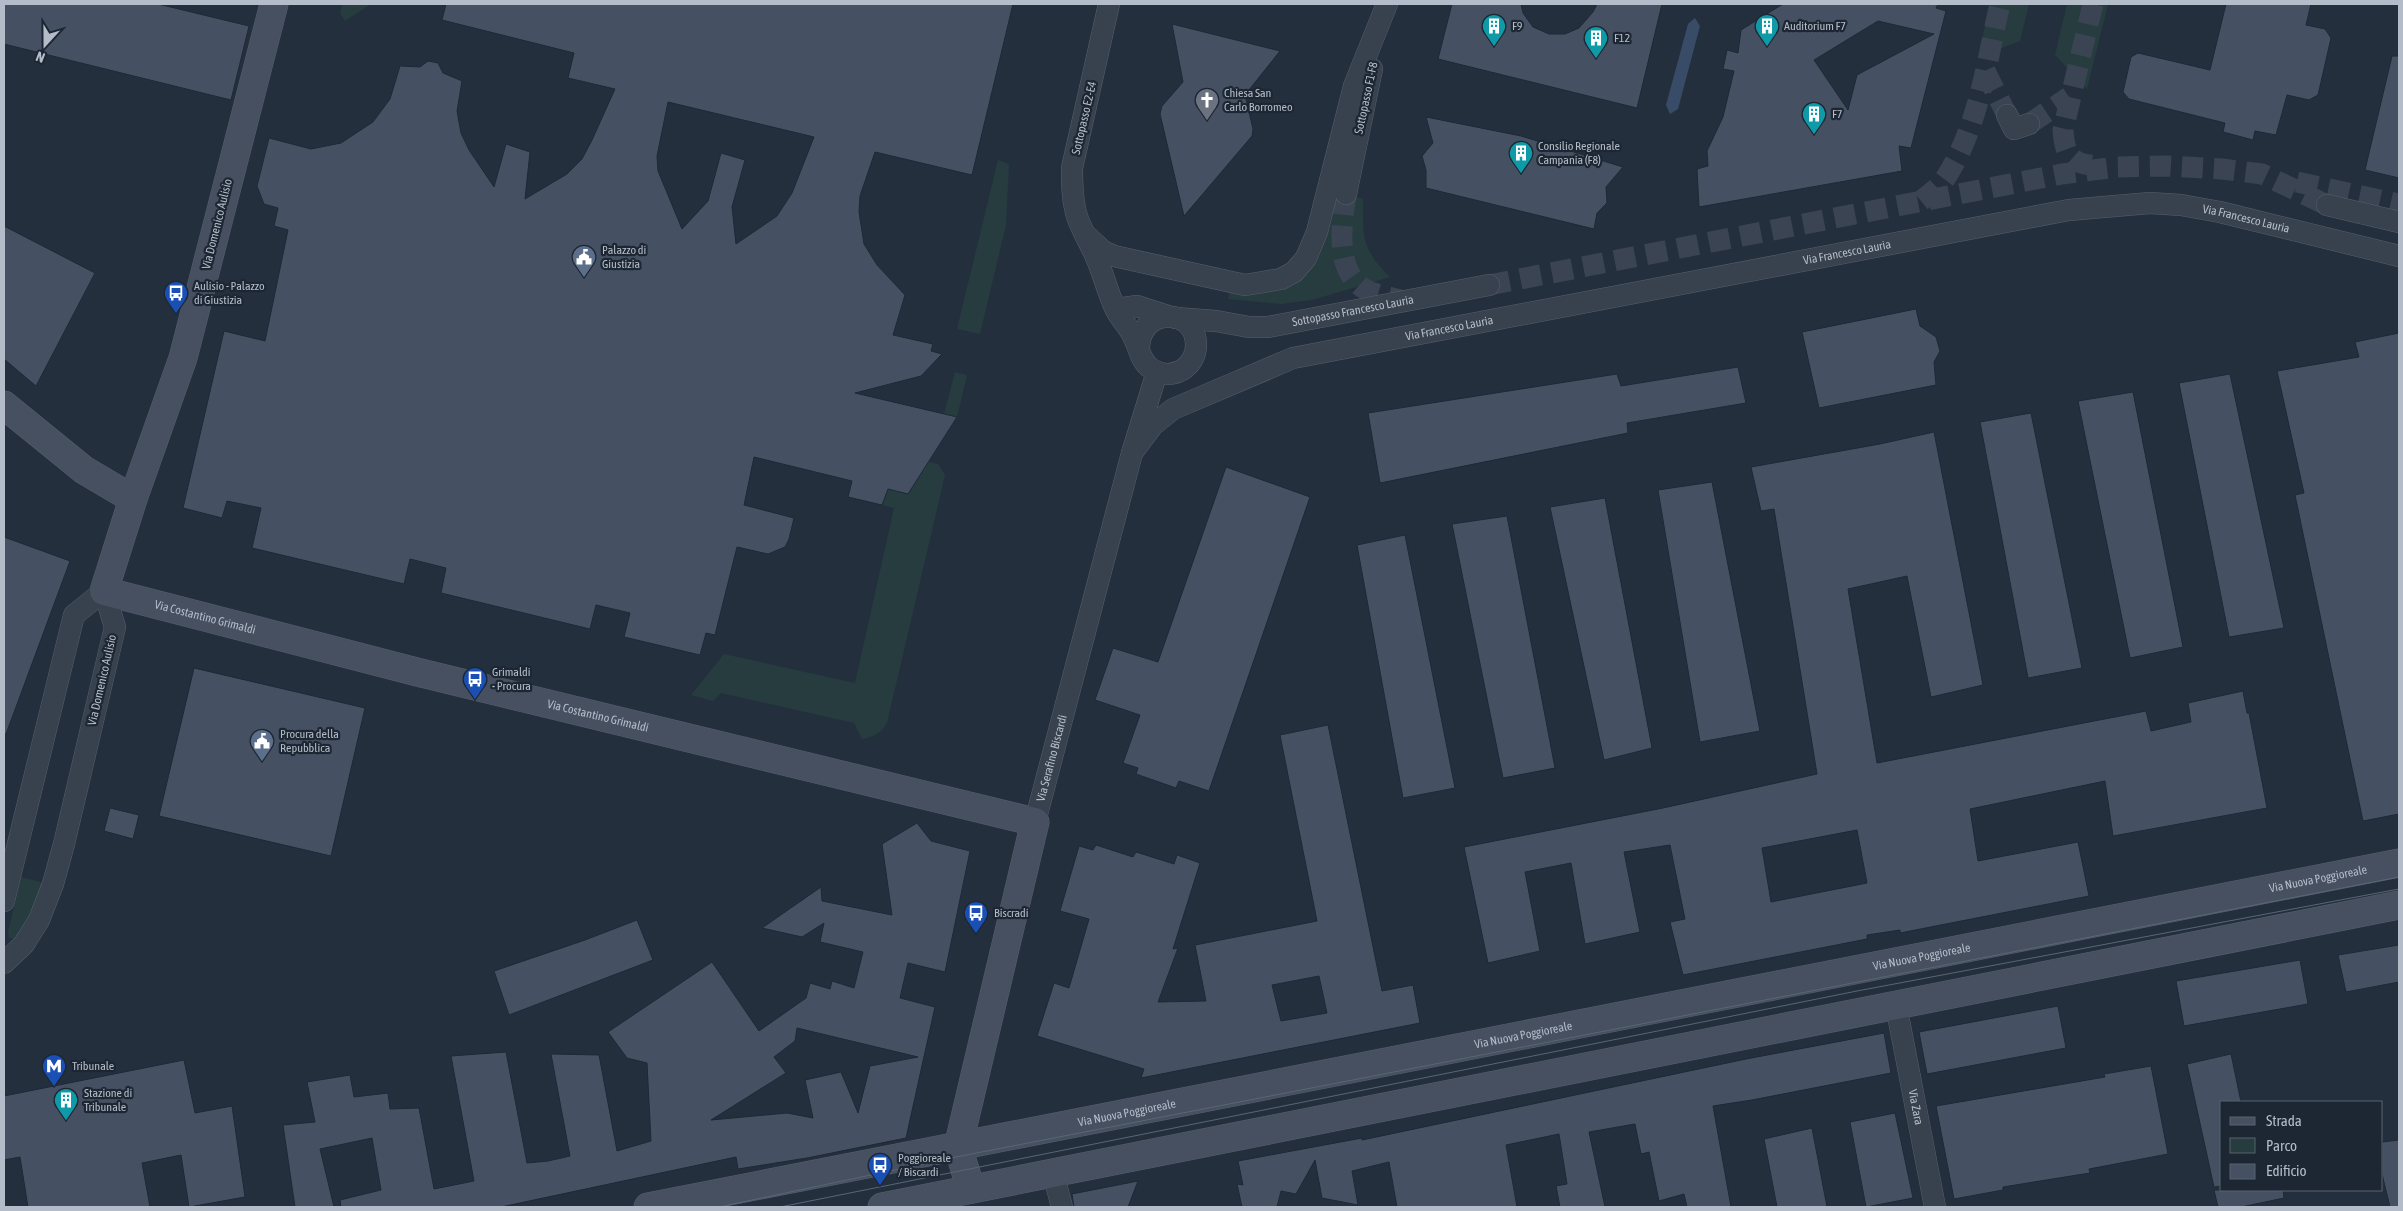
<svg xmlns="http://www.w3.org/2000/svg" width="2403" height="1211" font-family="'Asap Condensed',sans-serif">
	<rect width="100%" height="100%" fill="#242f3e"/>
	<g fill="#263c3f">
		<polygon points="342,4 371,4 345,21 340,13"/>
		<polygon points="1990,4 2029,4 2020,41 1978,57"/>
		<polygon points="2067,4 2108,4 2087,89 2055,55"/>
		<polygon points="998,160 1009,164 1006,225 980,334 957,329"/>
		<path d="M 1333,190 L 1363,199 C 1363,238 1361,248 1390,277 L 1312,300 L 1281,304 L 1228,299 L 1230,289 L 1296,280 Z"/>
		<polygon points="955,372 967,375 957,417 944,414"/>
		<path d="M 928,462 L 938,464 L 945,475 L 887,723 C 881,733 874,737 862,739 L 854,723 L 721,693 L 713,701 L 691,695 L 724,654 L 855,683 L 894,508 L 882,505 L 888,489 Z"/>
		<polygon points="21,877 44,883 40,899 15,939 9,938 8,932"/>
	</g>
	<polygon fill="#394c67" points="1695,18 1700,26 1678,109 1670,114 1666,105 1688,24"/>
	<g fill="#455162" stroke="#1f2835" fill-rule="evenodd">
		<polygon points="4,4 158,4 249,26 231,100 4,44"/>
		<path d="M 446,4 L 1013,4 L 972,175 L 875,152 L 860,196 L 859,212 L 864,244 L 877,265 L 905,295 L 893,335 L 933,344 L 931,351 L 942,354 L 921,376 L 855,393 L 957,417 L 908,494 L 888,489 L 882,505 L 848,497 L 852,481 L 754,457 L 744,505 L 794,518 L 789,539 L 785,547 L 768,554 L 737,547 L 715,635 L 706,633 L 700,655 L 624,637 L 630,613 L 596,605 L 590,629 L 441,593 L 446,568 L 410,559 L 404,584 L 252,548 L 261,508 L 227,501 L 222,518 L 183,508 L 224,331 L 265,341 L 288,230 L 274,226 L 278,208 L 264,204 L 257,186 L 269,138 L 311,149 L 341,143 L 373,122 L 390,99 L 400,66 L 420,67 L 428,61 L 438,63 L 443,73 L 462,81 L 457,111 L 461,133 L 469,150 L 494,187 L 506,144 L 530,152 L 525,199 L 567,174 L 582,159 L 592,140 L 615,89 L 568,78 L 574,53 L 442,20 ZM 668,102 L 814,137 L 792,193 L 777,216 L 736,244 L 732,207 L 745,160 L 721,153 L 708,201 L 682,229 L 658,171 L 657,156 Z"/>
		<polygon points="1452,4 1521,4 1523,13 1533,27 1549,34 1565,34 1579,28 1593,12 1597,4 1662,4 1637,108 1438,59"/>
		<path d="M 1783,4 L 1938,4 L 1936,8 L 1946,11 L 1911,148 L 1899,146 L 1902,171 L 1699,207 L 1697,169 L 1708,166 L 1707,151 L 1723,117 L 1734,71 L 1723,69 L 1727,50 L 1738,53 L 1741,30 ZM 1878,21 L 1934,34 L 1857,75 L 1848,110 L 1814,60 Z"/>
		<polygon points="2226,4 2311,4 2306,25 2325,29 2331,38 2318,95 2309,100 2287,95 2276,135 2255,131 2253,140 2223,132 2225,123 2129,99 2123,92 2131,57 2138,53 2210,70"/>
		<polygon points="1172,24 1280,51 1245,95 1253,129 1252,136 1184,216 1160,114 1162,106 1183,82"/>
		<polygon points="2392,56 2399,56 2399,178 2365,170"/>
		<polygon points="1426,117 1521,136 1623,167 1606,187 1607,203 1597,213 1594,229 1426,188 1426,170 1422,156 1433,143"/>
		<polygon points="4,226 95,273 36,386 4,359"/>
		<polygon points="1916,309 1920,326 1936,337 1940,351 1934,362 1936,385 1819,408 1802,332"/>
		<polygon points="2399,333 2399,814 2363,821 2295,495 2304,493 2277,371 2359,357 2355,342"/>
		<polygon points="1738,367 1746,403 1627,423 1628,433 1380,483 1368,413 1617,374 1621,386"/>
		<polygon points="2230,374 2284,628 2229,637 2179,383"/>
		<polygon points="2133,392 2183,647 2130,658 2078,401"/>
		<polygon points="2031,413 2082,668 2028,678 1980,422"/>
		<path d="M 1934,432 L 1983,685 L 1931,697 L 1907,576 L 1848,589 L 1877,763 L 2146,711 L 2151,731 L 2191,722 L 2188,703 L 2243,691 L 2247,713 L 2249,713 L 2267,808 L 2113,836 L 2105,781 L 1970,809 L 1978,861 L 2078,842 L 2089,896 L 1900,933 L 1900,930 L 1867,935 L 1867,939 L 1683,975 L 1670,922 L 1685,919 L 1670,845 L 1624,852 L 1640,932 L 1585,944 L 1571,863 L 1525,872 L 1540,951 L 1488,963 L 1464,847 L 1663,808 L 1817,774 L 1774,509 L 1761,511 L 1751,467 L 1880,444 ZM 1857,830 L 1867,883 L 1771,902 L 1762,848 Z"/>
		<polygon points="1226,467 1310,497 1209,791 1179,781 1176,788 1136,774 1138,768 1123,763 1140,715 1095,700 1113,648 1158,662"/>
		<polygon points="1712,482 1760,731 1700,742 1658,490"/>
		<polygon points="1605,498 1652,748 1604,760 1550,507"/>
		<polygon points="1507,516 1555,768 1503,778 1452,524"/>
		<polygon points="1405,535 1455,788 1403,798 1357,545"/>
		<polygon points="4,537 70,561 6,734 4,734"/>
		<polygon points="194,668 365,708 331,856 159,816"/>
		<path d="M 1328,725 L 1382,991 L 1413,985 L 1420,1023 L 1141,1078 L 1144,1069 L 1037,1036 L 1054,983 L 1069,988 L 1089,919 L 1060,911 L 1079,846 L 1093,850 L 1096,845 L 1133,857 L 1136,852 L 1174,864 L 1177,855 L 1200,863 L 1173,949 L 1178,948 L 1158,1002 L 1206,1001 L 1195,945 L 1317,921 L 1280,735 ZM 1319,976 L 1327,1013 L 1281,1021 L 1272,985 Z"/>
		<polygon points="110,808 139,815 133,839 104,831"/>
		<path d="M 917,823 L 931,841 L 970,851 L 945,972 L 908,963 L 900,998 L 935,1007 L 906,1138 L 807,1158 L 738,1169 L 736,1157 L 501,1207 L 341,1207 L 340,1200 L 381,1190 L 372,1138 L 320,1149 L 334,1207 L 295,1207 L 283,1125 L 315,1122 L 307,1082 L 350,1075 L 354,1097 L 388,1093 L 390,1109 L 419,1108 L 434,1189 L 474,1181 L 451,1056 L 506,1052 L 527,1163 L 548,1161 L 570,1156 L 551,1054 L 599,1055 L 617,1151 L 651,1141 L 647,1063 L 627,1058 L 608,1032 L 712,962 L 759,1031 L 806,998 L 810,983 L 830,989 L 832,981 L 854,988 L 863,952 L 820,942 L 824,923 L 802,937 L 762,928 L 821,887 L 822,901 L 892,915 L 882,844 ZM 797,1028 L 918,1057 L 870,1066 L 858,1113 L 841,1072 L 805,1080 L 813,1118 L 787,1113 L 711,1120 L 786,1073 L 774,1057 L 795,1041 Z"/>
		<polygon points="637,920 653,960 509,1015 494,971 585,940"/>
		<polygon points="2399,945 2399,982 2346,992 2338,955"/>
		<polygon points="2300,960 2308,1004 2184,1026 2176,981"/>
		<polygon points="2058,1006 2066,1048 1927,1074 1919,1032"/>
		<polygon points="1884,1033 1891,1073 1752,1100 1713,1106 1731,1207 1687,1207 1684,1194 1659,1201 1649,1152 1641,1154 1635,1124 1589,1132 1605,1207 1560,1207 1556,1186 1567,1184 1559,1134 1506,1145 1517,1207 1397,1207 1389,1162 1352,1171 1358,1205 1322,1198 1315,1160 1296,1194 1281,1191 1277,1207 1242,1207 1237,1184 1243,1185 1238,1161 1362,1138 1362,1140 1746,1059"/>
		<polygon points="2231,1054 2241,1102 2222,1102 2222,1186 2214,1187 2187,1064"/>
		<polygon points="184,1060 195,1113 232,1106 245,1197 189,1207 181,1155 142,1163 150,1207 28,1207 20,1157 4,1160 4,1096"/>
		<polygon points="2151,1066 2168,1154 2089,1169 2090,1173 2003,1187 2003,1190 1954,1199 1936,1106 2105,1077 2104,1074"/>
		<polygon points="1895,1113 1913,1198 1866,1207 1850,1122"/>
		<polygon points="1812,1128 1827,1207 1777,1207 1764,1139"/>
		<polygon points="2399,1140 2399,1207 2390,1207 2382,1174 2382,1142"/>
		<polygon points="1138,1181 1128,1207 1074,1207 1072,1194"/>
		<polygon points="2214,1190 2283,1190 2284,1198 2241,1207 2218,1207"/>
	</g>
	<g fill="none" stroke-linecap="round" stroke-linejoin="round">
		<g stroke="#3a4453" stroke-width="21" stroke-dasharray="21 11" stroke-linecap="butt">
			<path d="M 2093,4 L 2063,130 C 2065,157 2071,164 2099,166"/>
			<polyline points="1985,71 2007,115"/>
			<polyline points="2029,124 2069,97"/>
			<polyline points="2297,182 2399,204"/>
			<path d="M 1346,194 C 1342,223 1334,268 1363,288 C 1374,295 1392,297 1404,301"/>
			<path d="M 1921,201 C 1931,193 1942,185 1948,174 C 1979,124 1987,60 2000,4"/>
			<polyline points="1489,285 2062,174 2117,167 2168,166 2222,169 2262,174 2327,205"/>
		</g>
		<g stroke="#565f6c" stroke-width="22">
			<g id="street">
				<path d="M 1109,4 L 1072,168 C 1072,183 1072,198 1076,213 C 1080,228 1089,241 1095,255 C 1103,272 1107,291 1115,308 C 1119,317 1127,325 1132,334 C 1138,344 1140,360 1149,367 C 1160,376 1174,376 1185,368 C 1192,362 1196,354 1196,345 C 1196,306 1138,307 1139,350"/>
				<polyline points="2007,115 2014,129 2029,124"/>
				<polyline points="1346,194 1372,69"/>
				<polyline points="2327,205 2399,222"/>
				<polyline points="1088,237 1103,251 1114,256 1245,285 1281,279 1294,272 1306,258 1317,232 1354,86 1387,4"/>
				<polyline points="1116,309 1137,306 1168,316"/>
				<path id="s1" d="M 1176,318 L 1216,321 L 1249,327 L 1268,327 L 1489,285"/>
				<path id="s2" d="M 1132,453 L 1153,425 L 1173,409 L 1293,358 L 2069,210 L 2150,203 L 2181,205 L 2220,212 L 2399,256"/>
				<path id="s3" d="M 1035,822 L 1132,453 L 1157,372"/>
				<polyline points="4,901 74,615 104,591 115,627 64,844 53,884 39,920 24,944 4,963"/>
				<path id="s4" d="M 1896,1005 L 1935,1207"/>
				<polyline points="1053,1173 1062,1207"/>
			</g>
		</g>
		<g stroke="#565f6c" stroke-width="29">
			<g id="secondary">
				<path id="s5" d="M 274,4 L 183,358 L 133,499 L 104,591 L 417,672 L 1035,822 L 958,1147"/>
				<polyline points="4,405 84,470 133,499"/>
				<polyline points="958,1147 971,1189"/>
				<path id="s6" d="M 648,1207 L 2399,863"/>
				<polyline points="882,1207 2399,905"/>
			</g>
		</g>
		<use href="#street" stroke="#38414e" stroke-width="21"/>
		<use href="#secondary" stroke="#465061" stroke-width="28"/>
		<g stroke="#5a6575" stroke-width="1">
			<polyline points="719,1207 961,1156 2399,877"/>
			<polyline points="780,1207 1857,991 2399,889"/>
		</g>
	</g>
	<defs>
		<g id="building-pin" transform="scale(1.25)"><path d="M0 17L-7.5 6A9.5 9.5 0 1 1 7.5 6Z" fill="#0f9aa8" stroke="#1d2633"/><path d="M-4-6H4V6H1V3H-1V6H-4ZM-2.5-4.3h1.7v1.8h-1.7ZM.8-4.3h1.7v1.8H.8ZM-2.5-1h1.7V.8h-1.7ZM.8-1h1.7V.8H.8Z" fill="#fff"/></g>
		<g id="church-pin" transform="scale(1.25)"><path d="M0 17L-7.5 6A9.5 9.5 0 1 1 7.5 6Z" fill="#6b7280" stroke="#1d2633"/><path d="M-1.2-6h2.4v3.5h3.3v2.4h-3.3V6h-2.4V-.1h-3.3v-2.4h3.3Z" fill="#fff"/></g>
		<g id="civic-pin" transform="scale(1.25)"><path d="M0 17L-7.5 6A9.5 9.5 0 1 1 7.5 6Z" fill="#5c6f8a" stroke="#1d2633"/><path d="M-.6-6.5H3V-4.5H.6V-3L4-1V1h2V6H-6V1h2V-1L-.6-3ZM-1.2 2.5V6h2.4V2.5Z" fill="#fff"/></g>
		<g id="bus-pin" transform="scale(1.25)"><path d="M0 17L-7.5 6A9.5 9.5 0 1 1 7.5 6Z" fill="#1a4fb4" stroke="#1d2633"/><path d="M-5-6H5V4H4V6H2V4H-2V6H-4V4H-5ZM-3.5-4V0h7V-4ZM-3.5 1.2v1.5H-2V1.2ZM2 1.2v1.5H3.5V1.2Z" fill="#fff"/></g>
		<g id="metro-pin" transform="scale(1.25)"><path d="M0 17L-7.5 6A9.5 9.5 0 1 1 7.5 6Z" fill="#1a4fb4" stroke="#1d2633"/><path d="M-5.5 5V-5H-3L0 0L3-5H5.5V5H3V-.5L0 4L-3-.5V5Z" fill="#fff"/></g>
	</defs>
	<g fill-rule="evenodd">
		<use href="#building-pin" x="1494" y="26"/>
		<use href="#building-pin" x="1767" y="26"/>
		<use href="#building-pin" x="1596" y="38"/>
		<use href="#church-pin" x="1207" y="100"/>
		<use href="#building-pin" x="1814" y="114"/>
		<use href="#building-pin" x="1521" y="153"/>
		<use href="#civic-pin" x="584" y="257"/>
		<use href="#bus-pin" x="176" y="293"/>
		<use href="#bus-pin" x="475" y="679"/>
		<use href="#civic-pin" x="262" y="741"/>
		<use href="#bus-pin" x="976" y="913"/>
		<use href="#metro-pin" x="54" y="1066"/>
		<use href="#building-pin" x="66" y="1100"/>
		<use href="#bus-pin" x="880" y="1165"/>
	</g>
	<g text-anchor="middle" dominant-baseline="central" stroke-width="4.5" stroke-linejoin="round" paint-order="stroke">
		<g font-size="12" fill="#b4bcc9" stroke="#1d2633" text-anchor="start">
			<text x="1512" y="26">F9</text>
			<text x="1784" y="26">Auditorium F7</text>
			<text x="1614" y="38">F12</text>
			<text x="1224" y="93">Chiesa San<tspan x="1224" dy="14">Carlo Borromeo</tspan></text>
			<text x="1832" y="114">F7</text>
			<text x="1538" y="146">Consilio Regionale<tspan x="1538" dy="14">Campania (F8)</tspan></text>
			<text x="602" y="250">Palazzo di<tspan x="602" dy="14">Giustizia</tspan></text>
			<text x="194" y="286">Aulisio - Palazzo<tspan x="194" dy="14">di Giustizia</tspan></text>
			<text x="492" y="672">Grimaldi<tspan x="492" dy="14">- Procura</tspan></text>
			<text x="280" y="734">Procura della<tspan x="280" dy="14">Repubblica</tspan></text>
			<text x="994" y="913">Biscradi</text>
			<text x="72" y="1066">Tribunale</text>
			<text x="84" y="1093">Stazione di<tspan x="84" dy="14">Tribunale</tspan></text>
			<text x="898" y="1158">Poggioreale<tspan x="898" dy="14">/ Biscardi</tspan></text>
		</g>
		<g font-size="12" fill="#b4bcc9" stroke="#1d2633">
			<text transform="translate(1366 98) rotate(-78)">Sottopasso F1-F8</text>
			<text transform="translate(1084 118) rotate(-77)">Sottopasso E2-E4</text>
			<text stroke="none"><textPath href="#s2" startOffset="1160">Via Francesco Lauria</textPath></text>
			<text transform="translate(217 224) rotate(-76)">Via Domenico Aulisio</text>
			<text stroke="none"><textPath href="#s2" startOffset="755">Via Francesco Lauria</textPath></text>
			<text stroke="none"><textPath href="#s1" startOffset="179">Sottopasso Francesco Lauria</textPath></text>
			<text stroke="none"><textPath href="#s2" startOffset="350">Via Francesco Lauria</textPath></text>
			<text stroke="none"><textPath href="#s5" startOffset="716">Via Costantino Grimaldi</textPath></text>
			<text transform="translate(102 680) rotate(-77)">Via Domenico Aulisio</text>
			<text stroke="none"><textPath href="#s5" startOffset="1121">Via Costantino Grimaldi</textPath></text>
			<text stroke="none"><textPath href="#s3" startOffset="66">Via Serafino Biscardi</textPath></text>
			<text stroke="none"><textPath href="#s6" startOffset="1702">Via Nuova Poggioreale</textPath></text>
			<text stroke="none"><textPath href="#s6" startOffset="1298">Via Nuova Poggioreale</textPath></text>
			<text stroke="none"><textPath href="#s6" startOffset="892">Via Nuova Poggioreale</textPath></text>
			<text stroke="none"><textPath href="#s4" startOffset="104">Via Zara</textPath></text>
			<text stroke="none"><textPath href="#s6" startOffset="488">Via Nuova Poggioreale</textPath></text>
		</g>
	</g>
	<rect width="2403" height="1211" fill="none" stroke="#b4bcc9" stroke-width="10"/>
	<rect x="2220" y="1101" width="162" height="90" fill="#1d2633" stroke="#59626f"/>
	<rect x="2230" y="1117" width="25" height="8" fill="#465061" stroke="#59626f"/>
	<text x="2266" y="1126" font-size="15" fill="#b4bcc9">Strada</text>
	<rect x="2230" y="1138" width="25" height="15" fill="#263c3f" stroke="#59626f"/>
	<text x="2266" y="1151" font-size="15" fill="#b4bcc9">Parco</text>
	<rect x="2230" y="1164" width="25" height="15" fill="#455162" stroke="#59626f"/>
	<text x="2266" y="1176" font-size="15" fill="#b4bcc9">Edificio</text>
	<g transform="translate(45 45) rotate(201)" stroke="#1d2633" stroke-width="4" paint-order="stroke">
	<path d="M0-4L9 19L0 12L-9 19Z" fill="#b4bcc9"/>
	<text y="-8" font-size="14" font-weight="bold" text-anchor="middle" fill="#b4bcc9">N</text>
	</g>
</svg>
